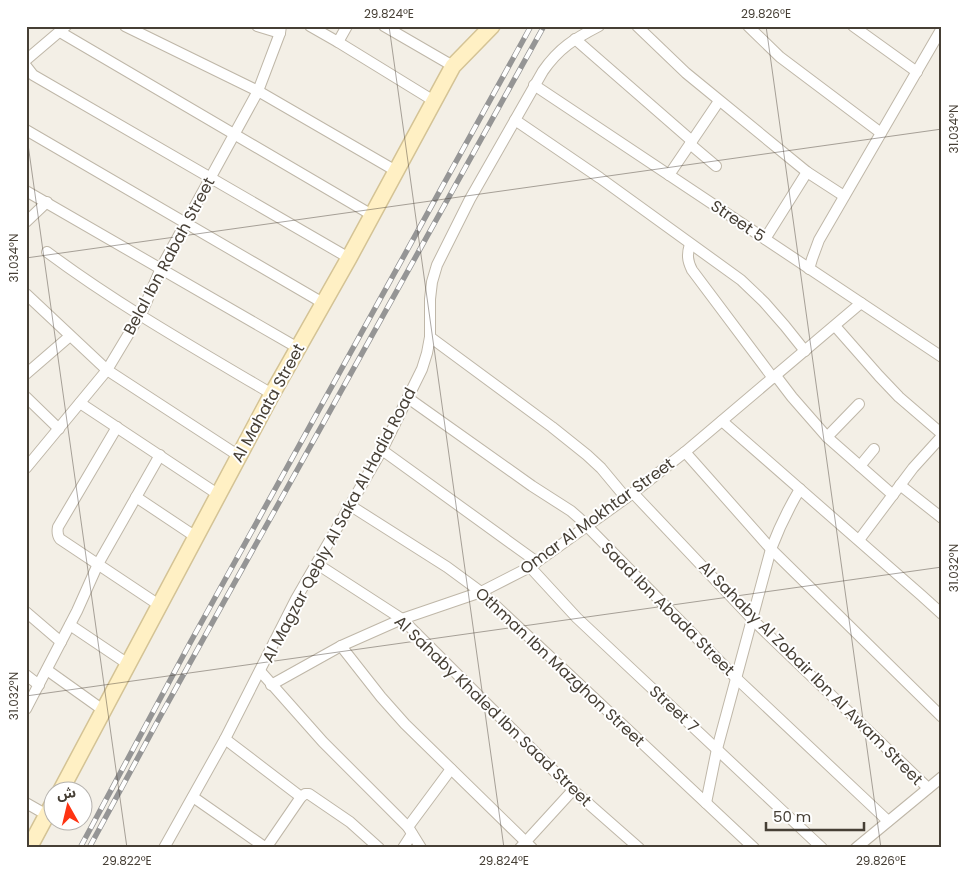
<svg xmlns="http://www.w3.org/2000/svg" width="968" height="874" font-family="Poppins,'Noto Sans Arabic',sans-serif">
	<rect width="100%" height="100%" fill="#f3efe6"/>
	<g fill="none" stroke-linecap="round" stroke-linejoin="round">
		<g stroke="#bfb7a8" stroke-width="12">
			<g id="street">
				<polyline points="125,26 258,91 396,171"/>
				<polyline points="257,26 280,33"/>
				<polyline points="310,26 338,42 434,101"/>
				<polyline points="384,26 453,66"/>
				<polyline points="637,26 686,73 807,172 844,196"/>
				<polyline points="748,26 780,57 881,133"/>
				<polyline points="853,26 917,72"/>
				<polyline points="60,32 372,215"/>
				<polyline points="575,39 692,141"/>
				<polyline points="338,42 347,26"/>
				<polyline points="26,60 66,26"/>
				<polyline points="26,66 33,75 349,258"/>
				<polyline points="534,85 942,357"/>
				<polyline points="515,120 600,178 741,280 764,302 785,326 805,351"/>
				<polyline points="26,130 323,303"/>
				<polyline points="690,144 716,166"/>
				<polyline points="669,175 719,101"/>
				<polyline points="26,191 298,348"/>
				<polyline points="26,222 47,202"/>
				<polyline points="765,239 807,172"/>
				<path d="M 690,244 C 687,254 687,260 692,270 L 773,378"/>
				<path d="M 47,252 C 118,305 196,349 272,394"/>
				<polyline points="809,269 812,259 819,240 942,28"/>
				<polyline points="26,294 107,370 239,456"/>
				<polyline points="835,326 879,376 899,397 942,434"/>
				<polyline points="430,337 552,427 587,455 601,468 626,498"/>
				<polyline points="26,374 70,336"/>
				<polyline points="776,376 792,397 827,437 893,495"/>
				<polyline points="26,397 59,429"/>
				<polyline points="408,398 532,486 571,511 579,518 736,678 888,821"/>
				<polyline points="80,403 219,495"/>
				<polyline points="722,421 921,595 942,614"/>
				<path d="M 117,427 L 58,527 C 57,532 57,535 60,539 L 159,605"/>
				<polyline points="827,437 859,404"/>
				<polyline points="382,450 537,562"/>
				<polyline points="685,452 771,549 942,717"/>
				<polyline points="860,466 874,449"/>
				<polyline points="26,468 107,370 143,310 161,268 258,91 280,33 281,26"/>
				<polyline points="900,485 942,518"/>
				<polyline points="633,493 755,622 928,788"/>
				<polyline points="136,497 196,537"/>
				<polyline points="351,506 447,567 481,592 754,848"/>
				<polyline points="859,540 913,468 942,436"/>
				<polyline points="317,564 402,619 573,790 639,848"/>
				<polyline points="530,567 577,618 822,848"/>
				<polyline points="26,612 61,642"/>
				<polyline points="70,625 128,664"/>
				<polyline points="341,646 381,697 405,724 532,848"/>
				<polyline points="47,670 103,710"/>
				<polyline points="260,671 323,742 408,827 421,848"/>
				<polyline points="26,675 39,685"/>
				<polyline points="271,685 341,646 402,619 481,592 530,567 633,493 685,452 861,303"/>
				<polyline points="26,709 77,611 98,564 160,455"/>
				<polyline points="225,739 301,797"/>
				<polyline points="193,797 266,848"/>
				<polyline points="26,803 47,815"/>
				<path d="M 706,803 L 717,749 L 771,549 C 779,528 788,509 800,489"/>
				<polyline points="408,827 451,769"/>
				<path d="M 164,848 L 225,739 L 296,599 L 382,450 L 422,369 L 427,353 L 430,337 L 430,299 L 432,282 L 437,265 L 470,199 L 543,71 C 559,48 574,39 599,26"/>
				<polyline points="266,848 301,797 305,794 309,794 350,822 379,848"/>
				<polyline points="403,848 412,834"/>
				<polyline points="520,848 573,790"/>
				<polyline points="856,848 942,777"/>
			</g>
		</g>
		<g stroke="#d4c395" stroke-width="18">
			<g id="secondary">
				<polyline points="60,792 272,394 349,258 453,66 492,26"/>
				<polyline points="29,848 52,805"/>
			</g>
		</g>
		<use href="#street" stroke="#fff" stroke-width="10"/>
		<use href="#secondary" stroke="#fff0c4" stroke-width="15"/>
		<g stroke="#959595" stroke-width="5.5">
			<g id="rail">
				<polyline points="80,848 190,643 531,26"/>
				<polyline points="89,848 161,715 544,26"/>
			</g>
		</g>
		<use href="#rail" stroke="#fff" stroke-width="4" stroke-dasharray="11" stroke-linecap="butt"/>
	</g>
	<path fill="none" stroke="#463f35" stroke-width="1" stroke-opacity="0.45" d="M 389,26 L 504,848M 766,26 L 881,848M 26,130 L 127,848M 26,258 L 942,129M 26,696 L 942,567"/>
	<g text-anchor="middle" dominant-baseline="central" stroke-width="4" stroke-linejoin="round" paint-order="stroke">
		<g font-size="16" fill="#463f35" stroke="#fff">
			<text transform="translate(738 221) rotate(34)">Street 5</text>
			<text transform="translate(169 256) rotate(-62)">Belal Ibn Rabah Street</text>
			<text transform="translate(268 403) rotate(-61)">Al Mahata Street</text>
			<text transform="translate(597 516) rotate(-36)">Omar Al Mokhtar Street</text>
			<text transform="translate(339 525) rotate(-62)">Al Magzar Qebly Al Saka Al Hadid Road</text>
			<text transform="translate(668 609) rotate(45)">Saad Ibn Abada Street</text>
			<text transform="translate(560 667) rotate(43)">Othman Ibn Mazghon Street</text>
			<text transform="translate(811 673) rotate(45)">Al Sahaby Al Zobair Ibn Al Awam Street</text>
			<text transform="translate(674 709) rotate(43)">Street 7</text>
			<text transform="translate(493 711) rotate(44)">Al Sahaby Khaled Ibn Saad Street</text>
		</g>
	</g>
	<rect width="968" height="874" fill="none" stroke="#ffffff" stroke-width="55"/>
	<g transform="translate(68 806) rotate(352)"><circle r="24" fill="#ffffff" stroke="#b5b2ae"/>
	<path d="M0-4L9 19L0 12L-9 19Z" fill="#fe3312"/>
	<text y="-8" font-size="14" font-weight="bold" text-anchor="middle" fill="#463f35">ش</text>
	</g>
	<path d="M766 822v8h98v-8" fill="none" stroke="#463f35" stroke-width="2.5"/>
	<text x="773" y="822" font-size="15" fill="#463f35" stroke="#ffffff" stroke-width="4" paint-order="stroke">50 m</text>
	<rect x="28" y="28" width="912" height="818" fill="none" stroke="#463f35" stroke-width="2"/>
	<g font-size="12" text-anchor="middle" fill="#463f35">
		<text x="389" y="18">29.824°E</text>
		<text x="766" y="18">29.826°E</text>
		<text transform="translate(954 129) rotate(-90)" y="4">31.034°N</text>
		<text transform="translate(14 258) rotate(-90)" y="4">31.034°N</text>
		<text transform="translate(954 568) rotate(-90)" y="4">31.032°N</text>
		<text transform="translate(14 696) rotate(-90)" y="4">31.032°N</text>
		<text x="127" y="865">29.822°E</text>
		<text x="504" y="865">29.824°E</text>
		<text x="881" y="865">29.826°E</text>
	</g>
</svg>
